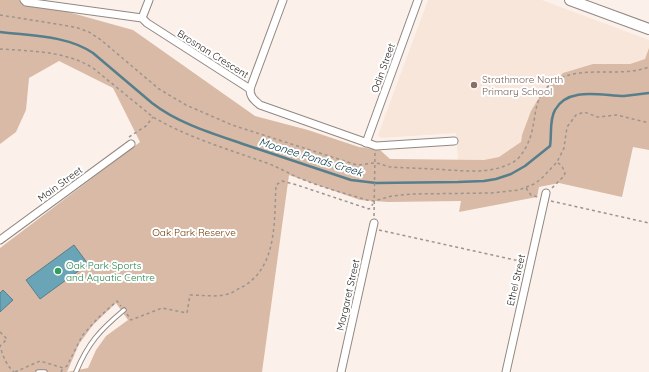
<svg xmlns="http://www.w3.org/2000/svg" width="649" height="372" font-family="Quicksand,sans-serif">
	<rect width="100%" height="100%" fill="#fcf1ea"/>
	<polygon fill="#f8e6da" points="428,0 542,0 649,40 649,49 645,59 630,64 593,64 522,135 521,142 499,157 484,160 458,160 456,133 381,138 378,135"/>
	<path fill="#d8baa6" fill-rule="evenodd" d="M 0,0 L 25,0 L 133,30 L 255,116 L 308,130 L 359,147 L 380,150 L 390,159 L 484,160 L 499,157 L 521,142 L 522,135 L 531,111 L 540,96 L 563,73 L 593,64 L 630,64 L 645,59 L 649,48 L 649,150 L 633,147 L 622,197 L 559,183 L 539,187 L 537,197 L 459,212 L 461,201 L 388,202 L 360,200 L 289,175 L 262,372 L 0,372 L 0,248 L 140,142 L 113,88 L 59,61 L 29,78 L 26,110 L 16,132 L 0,144 ZM 116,303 L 128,320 L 106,336 L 96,350 L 88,368 L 67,372 L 79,344 L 93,325 Z"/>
	<g fill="#6aa4b7" stroke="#577e8b">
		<polygon points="74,245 88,264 40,299 26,280"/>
		<polygon points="3,290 13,300 0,312 0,293"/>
	</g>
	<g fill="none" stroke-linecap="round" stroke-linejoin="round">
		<path stroke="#577e8b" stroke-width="2.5" d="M 0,32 C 31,36 66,35 93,53 L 152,103 C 179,124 214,134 246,145 C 281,157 316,168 351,180 L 376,183 L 458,182 L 484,181 L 496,179 L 511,174 L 525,166 L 550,146 C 552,135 549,120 555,110 C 568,86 603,96 624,96 C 632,95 641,94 649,93"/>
		<g stroke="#928882" stroke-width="5.5">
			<g id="lane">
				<polyline points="38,372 45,372"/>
				<path d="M 76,372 C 88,343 100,330 124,310"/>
			</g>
		</g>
		<g stroke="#928882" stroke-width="9">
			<g id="street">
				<path d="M 24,0 L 26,2 L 142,18 L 147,23 L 250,89 C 250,97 254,100 260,105 L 376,146 L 454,141"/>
				<polyline points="142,18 149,0"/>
				<polyline points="250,89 283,0"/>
				<polyline points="366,143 418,0"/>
				<polyline points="0,240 131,144"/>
				<polyline points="341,372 374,223"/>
				<polyline points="506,372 546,193"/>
			</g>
		</g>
		<g stroke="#928882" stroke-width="12">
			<polyline id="secondary" points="570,0 649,29"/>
		</g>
		<g stroke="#9c948f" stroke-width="1.5" stroke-dasharray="3 3" stroke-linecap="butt">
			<path d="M 0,15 L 63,25 L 78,28 L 89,32 L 101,40 L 159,89 L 186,105 L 232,125 L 357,165 C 363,165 369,163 375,163 C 380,163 385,166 390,167 C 404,168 418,168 432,169 C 459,170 491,176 515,161 C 522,156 527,146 530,138 C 538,115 531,95 557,80 C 583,65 619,78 649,67"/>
			<path d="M 0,49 C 31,51 66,51 93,68 L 153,117 C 187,137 227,149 264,162 C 276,166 286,172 297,177 C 320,187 344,193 367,200 L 374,201 L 392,196 L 411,194 L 491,193 L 519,190 L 534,184 L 541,179 L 557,162 L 564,148 L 567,127 L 576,115 L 584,112 L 598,117 L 617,115 L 649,123"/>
			<polyline points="129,137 146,126 153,117"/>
			<polyline points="526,188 531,195 538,197"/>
			<polyline points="552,188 564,176 565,173 562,166 557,162"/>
			<polyline points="551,201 649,223"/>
			<polyline points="374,216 375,152"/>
			<polyline points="379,230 524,262"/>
			<path d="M 127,314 L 131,320 L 162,308 L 187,313 L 190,295 C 202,295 213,297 224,295 C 229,294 234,292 238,289 C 278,271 274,222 276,185 L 282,181 L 297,185 L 369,209 L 373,204"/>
			<path d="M 0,332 L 7,339 L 0,346 C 3,356 6,365 14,372"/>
			<polyline points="15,372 40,361 63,368 67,366 82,336 98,318 117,301 121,306"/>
			<polyline points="61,372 63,368"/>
		</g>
		<use href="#lane" stroke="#fff" stroke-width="3.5"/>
		<use href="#street" stroke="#fff" stroke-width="7"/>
		<use href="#secondary" stroke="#fff" stroke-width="10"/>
	</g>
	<circle fill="#8d6e63" stroke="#fff" stroke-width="1.5" cx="474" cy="85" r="4"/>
	<circle fill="#2e9e5b" stroke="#fff" stroke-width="1.5" cx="58" cy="271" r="4"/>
	<g text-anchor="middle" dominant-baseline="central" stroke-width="4" stroke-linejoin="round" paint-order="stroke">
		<g font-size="10" fill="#2a2624" stroke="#fff">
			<text transform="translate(213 54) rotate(32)">Brosnan Crescent</text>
			<text transform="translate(383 68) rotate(-70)">Odin Street</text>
			<text transform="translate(60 184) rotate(-36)">Main Street</text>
			<text transform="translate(516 280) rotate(-77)">Ethel Street</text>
			<text transform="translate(348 295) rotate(-77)">Margaret Street</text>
		</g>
		<g font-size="10" fill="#785e54" stroke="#fff" text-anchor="start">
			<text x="482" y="79">Strathmore North<tspan x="482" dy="12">Primary School</tspan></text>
		</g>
		<g font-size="10" fill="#713a09" stroke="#fff">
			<text x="194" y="232">Oak Park Reserve</text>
		</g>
		<g font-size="10" fill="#27864d" stroke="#fff" text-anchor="start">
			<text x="66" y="265">Oak Park Sports<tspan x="66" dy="12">and Aquatic Centre</tspan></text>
		</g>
		<g font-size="11" font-style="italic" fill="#003644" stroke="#fff">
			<text transform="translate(311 157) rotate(17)">Moonee Ponds Creek</text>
		</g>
	</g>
</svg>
